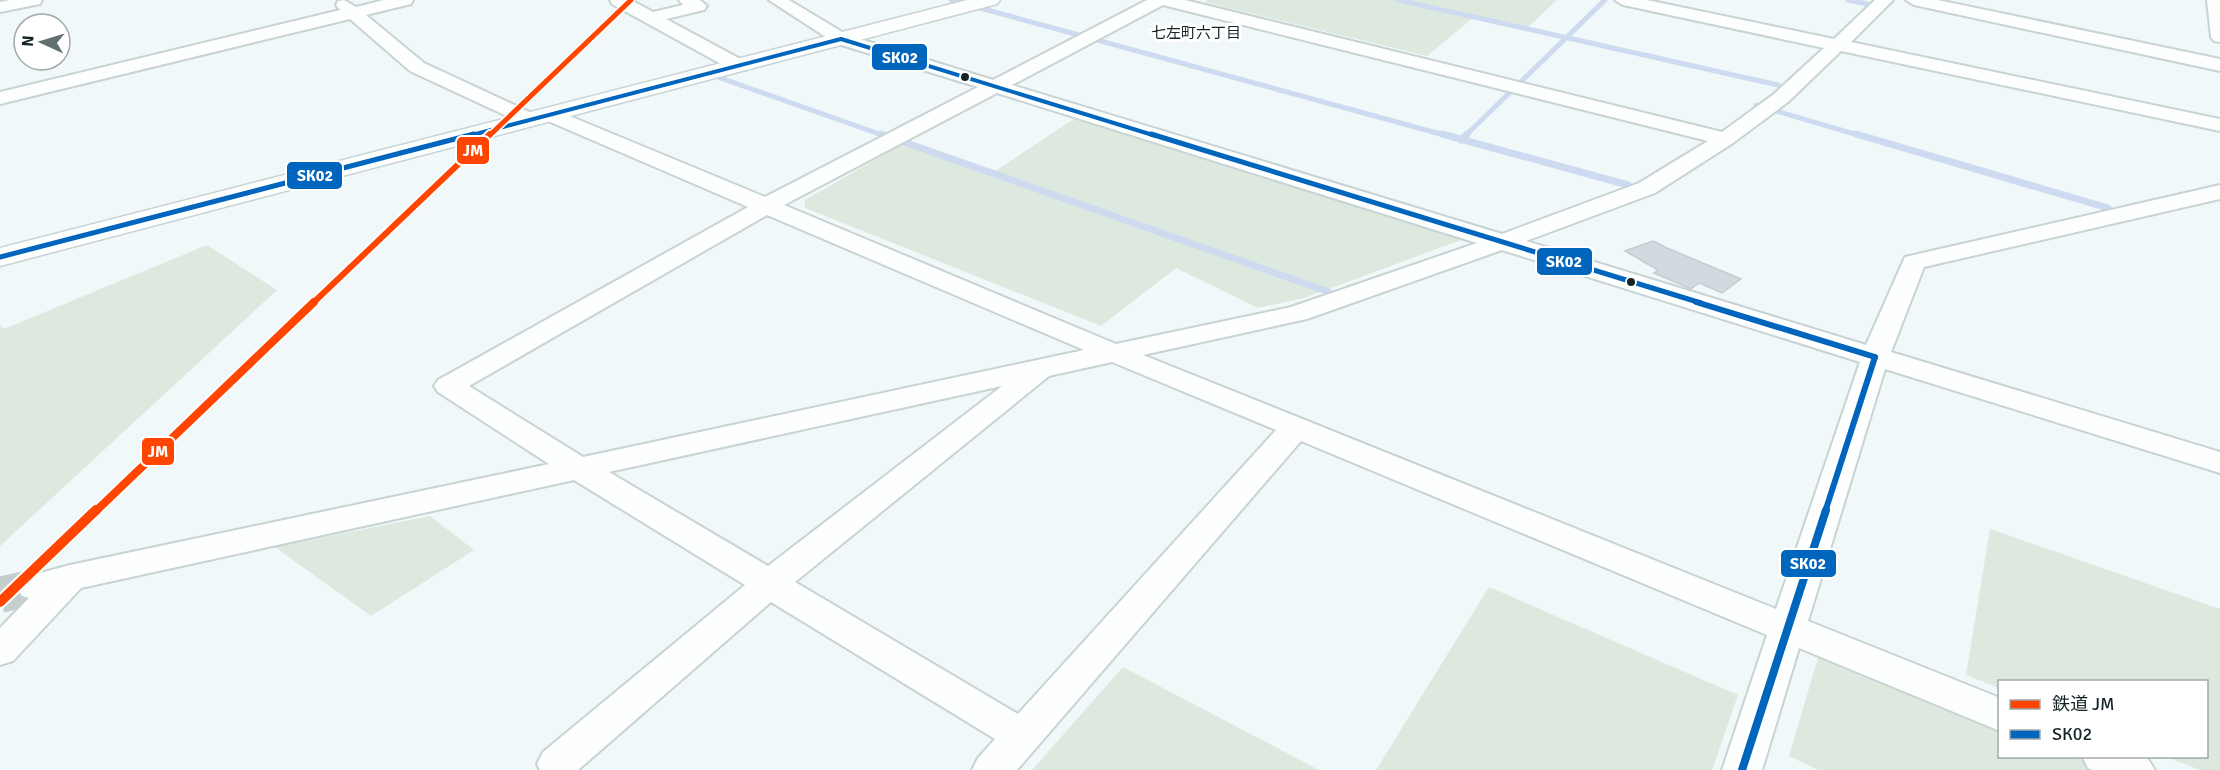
<svg xmlns="http://www.w3.org/2000/svg" width="2220" height="770" font-family="Signika,'Noto Sans JP',sans-serif">
	<rect width="100%" height="100%" fill="#f0f8f9"/>
	<g fill="#dde9df">
		<polygon points="1208,0 1557,0 1527,28 1474,17 1427,56 1204,2"/>
		<polygon points="1075,118 1464,239 1304,298 1258,308 1176,268 1101,326 805,208 805,200 901,145 991,174"/>
		<polygon points="207,245 277,290 0,546 0,326 4,329"/>
		<polygon points="430,516 474,550 371,616 275,547"/>
		<polygon points="1990,529 2220,609 2220,770 2200,770 2167,757 2206,756 2206,682 2000,682 1999,688 1966,675"/>
		<polygon points="1489,587 1738,695 1712,770 1376,770"/>
		<polygon points="1820,651 1999,725 2000,756 2075,757 2108,770 1818,770 1789,756"/>
		<polygon points="1123,667 1319,770 1032,770"/>
	</g>
	<g fill="none" stroke-linecap="round" stroke-linejoin="round">
		<g stroke="#cedaf0" stroke-width="5">
			<polyline points="951,0 1448,136"/>
			<polyline points="1398,0 1778,85"/>
			<polyline points="1848,0 1867,4"/>
			<polyline points="715,76 885,136"/>
			<polyline points="1756,105 1861,136"/>
			<polyline points="1465,136 1605,0"/>
		</g>
		<g stroke="#cedaf0" stroke-width="7">
			<polyline points="881,134 1329,292"/>
			<polyline points="1442,134 1628,185"/>
			<polyline points="1856,134 2108,208"/>
			<polyline points="1461,140 1467,134"/>
		</g>
	</g>
	<polygon fill="#d0dadf" stroke="#c4cdd1" stroke-width="1.5" points="1653,241 1667,248 1741,279 1722,293 1699,283 1691,289 1654,273 1658,270 1625,251"/>
	<g fill="none" stroke-linecap="round" stroke-linejoin="round">
		<polyline stroke="#c4cecf" stroke-width="36" stroke-dasharray="36 18" stroke-linecap="butt" points="0,595 34,587"/>
		<g stroke="#c8d3d4" stroke-width="4">
			<g id="street">
				<polygon points="9,0 42,0 40,4 0,12 0,2"/>
				<polygon points="344,0 356,7 384,0 413,0 411,4 366,15 424,63 536,115 539,119 536,123 522,123 410,71 350,19 0,104 0,92 340,10 336,5 338,1"/>
				<polygon points="610,0 631,0 653,12 683,5 679,0 700,0 707,6 704,10 666,19 746,62 748,66 746,70 732,70 612,4"/>
				<path d="M 769,0 L 789,0 L 847,35 L 993,80 L 1147,0 L 1185,0 L 1722,132 L 1774,94 L 1824,48 L 1623,5 L 1615,0 L 1647,0 L 1834,39 L 1875,0 L 1893,0 L 1851,42 L 2220,119 L 2220,131 L 1841,51 L 1788,102 L 1733,143 L 1655,193 L 1526,241 L 1866,345 L 1905,257 L 2220,185 L 2220,199 L 1924,267 L 1891,352 L 2220,452 L 2220,473 L 1885,369 L 1808,621 L 2000,698 L 2000,731 L 1799,648 L 1762,770 L 1722,770 L 1767,635 L 1301,441 L 1017,770 L 972,770 L 978,758 L 995,739 L 771,602 L 578,770 L 540,770 L 537,764 L 543,752 L 745,585 L 574,480 L 81,588 L 13,661 L 0,665 L 0,628 L 29,598 L 22,596 L 17,587 L 22,578 L 70,565 L 549,464 L 438,392 L 434,386 L 438,380 L 748,207 L 541,118 L 538,114 L 541,110 L 555,110 L 765,197 L 978,87 L 835,43 ZM 1163,5 L 1708,141 L 1639,183 L 1502,234 L 1012,85 ZM 997,93 L 1477,243 L 1291,307 L 1116,344 L 784,205 ZM 767,215 L 1084,350 L 583,457 L 469,386 ZM 1502,250 L 1860,362 L 1776,609 L 1143,355 L 1307,319 ZM 1112,362 L 1276,430 L 1018,714 L 795,582 L 1049,376 ZM 1002,386 L 768,566 L 609,472 Z"/>
				<polygon points="1906,0 1938,0 2220,59 2220,71 1914,5"/>
				<polygon points="2207,0 2220,0 2220,42 2214,41 2211,37"/>
				<polygon points="2082,756 2146,756 2155,770 2092,770 2088,768"/>
			</g>
		</g>
		<g stroke="#c8d3d4" stroke-width="3">
			<polygon id="secondary" points="967,0 1000,0 997,4 0,266 0,248"/>
		</g>
		<use href="#street" fill="#fdfefe" fill-rule="evenodd"/>
		<use href="#secondary" fill="#fdfefe" fill-rule="evenodd"/>
		<g stroke="#fff" stroke-width="7">
			<polyline id="bus-1-far3" points="468,136 841,39 1156,136"/>
		</g>
		<g stroke="#fff" stroke-width="9">
			<g id="bus-1-far2">
				<polyline points="1151,134 1701,303"/>
				<polyline points="0,257 474,134"/>
			</g>
		</g>
		<g stroke="#fff" stroke-width="10">
			<g id="bus-1-far1">
				<polyline points="1696,302 1875,357"/>
				<polyline points="1825,512 1875,357"/>
			</g>
		</g>
		<g stroke="#fff" stroke-width="12">
			<polyline id="bus-1" points="1742,770 1826,510"/>
		</g>
		<use href="#bus-1-far3" stroke="#0065bd" stroke-width="4"/>
		<use href="#bus-1-far2" stroke="#0065bd" stroke-width="5"/>
		<use href="#bus-1-far1" stroke="#0065bd" stroke-width="6"/>
		<use href="#bus-1" stroke="#0065bd" stroke-width="8"/>
		<g stroke="#fff" stroke-width="8">
			<polyline id="rail-1-far3" points="489,136 631,0"/>
		</g>
		<g stroke="#fff" stroke-width="10">
			<polyline id="rail-1-far2" points="313,303 490,134"/>
		</g>
		<g stroke="#fff" stroke-width="12">
			<polyline id="rail-1-far1" points="95,512 314,302"/>
		</g>
		<g stroke="#fff" stroke-width="14">
			<polyline id="rail-1" points="0,602 96,510"/>
		</g>
		<use href="#rail-1-far3" stroke="#ff4500" stroke-width="5"/>
		<use href="#rail-1-far2" stroke="#ff4500" stroke-width="6"/>
		<use href="#rail-1-far1" stroke="#ff4500" stroke-width="8"/>
		<use href="#rail-1" stroke="#ff4500" stroke-width="10"/>
	</g>
	<g fill="#152527" stroke="#fff" stroke-width="2">
		<circle cx="965" cy="77" r="5"/>
		<circle cx="1631" cy="282" r="5"/>
	</g>
	<g text-anchor="middle" dominant-baseline="central" stroke-width="6" stroke-linejoin="round" paint-order="stroke">
		<g font-size="15" fill="#152527" stroke="#fff">
			<text x="1196" y="33">七左町六丁目</text>
		</g>
	</g>
	<g stroke="#fff" stroke-width="2">
		<rect x="871" y="43" width="57" height="28" rx="6" fill="#0065bd"/>
		<rect x="456" y="136" width="34" height="29" rx="6" fill="#ff4500"/>
		<rect x="286" y="161" width="57" height="29" rx="6" fill="#0065bd"/>
		<rect x="1536" y="247" width="57" height="29" rx="6" fill="#0065bd"/>
		<rect x="141" y="437" width="34" height="29" rx="6" fill="#ff4500"/>
		<rect x="1780" y="549" width="57" height="29" rx="6" fill="#0065bd"/>
	</g>
	<g font-size="16" text-anchor="middle" font-weight="bold" fill="#fff">
		<text x="900" y="63">SK02</text>
		<text x="473" y="156">JM</text>
		<text x="315" y="181">SK02</text>
		<text x="1564" y="267">SK02</text>
		<text x="158" y="457">JM</text>
		<text x="1808" y="569">SK02</text>
	</g>
	<rect x="1998" y="680" width="210" height="78" fill="#ffffff" stroke="#a1a8a9" stroke-width="1.5"/>
	<rect x="2010" y="700" width="30" height="9" fill="#ff4500" stroke="#a1a8a9" stroke-width="1.5"/>
	<text x="2052" y="710" font-size="18" fill="#152527">鉄道 JM</text>
	<rect x="2010" y="730" width="30" height="9" fill="#0065bd" stroke="#a1a8a9" stroke-width="1.5"/>
	<text x="2052" y="740" font-size="18" fill="#152527">SK02</text>
	<g transform="translate(42 42) rotate(274)"><circle r="28" fill="#ffffff" stroke="#a1a8a9" stroke-width="1.5"/>
	<path d="M0-4.5L10 22L0 15L-10 22Z" fill="#626f70"/>
	<text y="-9" font-size="16" font-weight="bold" text-anchor="middle" fill="#152527">N</text>
	</g>
</svg>
